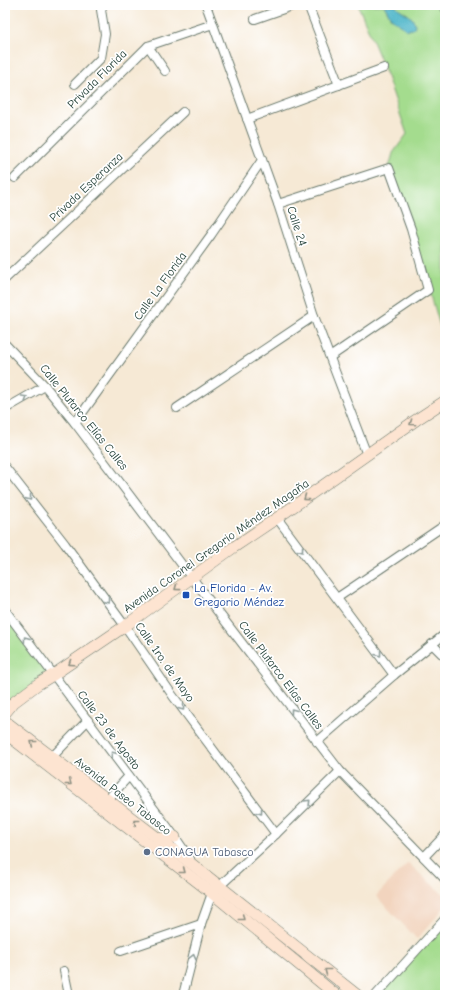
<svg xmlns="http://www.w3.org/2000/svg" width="450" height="1000" font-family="'Comic Neue',sans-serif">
	<rect width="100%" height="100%" fill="#fff"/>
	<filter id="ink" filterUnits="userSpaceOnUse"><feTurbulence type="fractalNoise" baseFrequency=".025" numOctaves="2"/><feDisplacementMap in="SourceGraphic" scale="8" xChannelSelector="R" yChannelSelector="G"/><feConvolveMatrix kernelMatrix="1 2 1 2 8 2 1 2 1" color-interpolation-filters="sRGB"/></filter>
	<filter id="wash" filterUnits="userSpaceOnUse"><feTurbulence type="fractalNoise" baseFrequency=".012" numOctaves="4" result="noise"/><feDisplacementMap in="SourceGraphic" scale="16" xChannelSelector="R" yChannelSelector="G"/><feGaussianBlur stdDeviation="0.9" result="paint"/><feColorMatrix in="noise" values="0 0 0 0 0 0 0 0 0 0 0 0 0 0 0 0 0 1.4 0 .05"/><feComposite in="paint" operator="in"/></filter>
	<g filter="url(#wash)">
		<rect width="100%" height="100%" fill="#f6e9d5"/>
		<polygon fill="#f2d4be" points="408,863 445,896 445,907 417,939 376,896"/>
		<g fill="#a4dc8e" stroke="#628c61">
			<path d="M 358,5 L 384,5 L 391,18 L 407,30 L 413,29 L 415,25 C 413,14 402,13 395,5 L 445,5 L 445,343 L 424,271 L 389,168 L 393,153 L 407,134 L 384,68 Z"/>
			<polygon points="13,621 53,675 5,705 5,628"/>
			<polygon points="445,918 445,995 376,995"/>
		</g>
		<path fill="#4ab4c8" stroke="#34787e" d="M 384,5 L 395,5 C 402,13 413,14 415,25 L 413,29 L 407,30 L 391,18 Z"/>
	</g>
	<g filter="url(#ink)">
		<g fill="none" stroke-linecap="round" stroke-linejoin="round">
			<g stroke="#6a796c" stroke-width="10">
				<g id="street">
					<polyline points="206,5 278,204 314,316 367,455"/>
					<polyline points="308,5 339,85"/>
					<polyline points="445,5 445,8"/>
					<polyline points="255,19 295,5"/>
					<polyline points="148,46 165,71"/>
					<polyline points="75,84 101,58 105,34 101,10 103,5"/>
					<polyline points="247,119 384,68"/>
					<polyline points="15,178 148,46 213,24"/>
					<polyline points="278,204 389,168 411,229 428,290 330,357"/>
					<polyline points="5,279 183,112"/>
					<polyline points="5,344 45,386 75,423 192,578 340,771 445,879"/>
					<polyline points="177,408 314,316"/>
					<polyline points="5,409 45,386"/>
					<polyline points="75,423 211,235 262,160"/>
					<polyline points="5,467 65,544 125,626 173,696 276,834"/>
					<polyline points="277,518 394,675"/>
					<polyline points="337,598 445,525"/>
					<polyline points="5,610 175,837 190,859"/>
					<polyline points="432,644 445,657"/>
					<polyline points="317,742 394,675 445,634"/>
					<polyline points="52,757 88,720"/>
					<polyline points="107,800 129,776"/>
					<polyline points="424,857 445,835"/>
					<polyline points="121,951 201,924"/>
					<polyline points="64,971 69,995"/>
					<polyline points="183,995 201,924 212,893 276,834 340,771"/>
					<polyline points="376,995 445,919"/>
				</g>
			</g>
			<g stroke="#6a796c" stroke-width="12">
				<g id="secondary">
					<polyline points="5,713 14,702 38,684 53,675 125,626 234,547 277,518 416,420 445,401"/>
					<polyline points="5,721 193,865 357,995"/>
					<polyline points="5,733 212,893 336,995"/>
					<polyline points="158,839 175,837"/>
				</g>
			</g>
			<use href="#street" stroke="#fff" stroke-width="8"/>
			<use href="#secondary" stroke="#fde4d1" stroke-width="11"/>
		</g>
		<defs><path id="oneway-chevron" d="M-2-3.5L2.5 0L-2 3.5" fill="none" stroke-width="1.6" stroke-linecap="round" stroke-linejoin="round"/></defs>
		<g stroke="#8f9e9a">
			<use href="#oneway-chevron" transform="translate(25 398) rotate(-31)"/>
			<use href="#oneway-chevron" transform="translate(29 498) rotate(52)"/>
			<use href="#oneway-chevron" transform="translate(301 550) rotate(53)"/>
			<use href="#oneway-chevron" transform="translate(107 601) rotate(53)"/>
			<use href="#oneway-chevron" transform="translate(26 639) rotate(-126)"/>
			<use href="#oneway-chevron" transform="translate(379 654) rotate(53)"/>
			<use href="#oneway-chevron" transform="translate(182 708) rotate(53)"/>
			<use href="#oneway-chevron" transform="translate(293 711) rotate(-127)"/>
			<use href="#oneway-chevron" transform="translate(113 754) rotate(-127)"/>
			<use href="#oneway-chevron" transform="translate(308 802) rotate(-45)"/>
			<use href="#oneway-chevron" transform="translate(260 812) rotate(53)"/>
			<use href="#oneway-chevron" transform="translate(193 957) rotate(-76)"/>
		</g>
		<g stroke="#8e9082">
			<use href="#oneway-chevron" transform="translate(412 423) rotate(145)"/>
			<use href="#oneway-chevron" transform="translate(306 498) rotate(144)"/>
			<use href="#oneway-chevron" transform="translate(177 588) rotate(144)"/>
			<use href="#oneway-chevron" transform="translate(71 663) rotate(146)"/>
			<use href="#oneway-chevron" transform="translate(33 743) rotate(-142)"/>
			<use href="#oneway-chevron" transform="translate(69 783) rotate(38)"/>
			<use href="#oneway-chevron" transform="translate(136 822) rotate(-142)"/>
			<use href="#oneway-chevron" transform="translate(183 871) rotate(38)"/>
			<use href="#oneway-chevron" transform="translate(242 918) rotate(39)"/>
			<use href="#oneway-chevron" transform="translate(327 971) rotate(-142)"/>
		</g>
	</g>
	<rect fill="#1a4fb4" stroke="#fff" stroke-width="1.5" x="182" y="591" width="8" height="8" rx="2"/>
	<circle fill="#5c6f8a" stroke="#fff" stroke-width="1.5" cx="147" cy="852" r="4"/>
	<g text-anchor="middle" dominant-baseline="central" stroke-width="3.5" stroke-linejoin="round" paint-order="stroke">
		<g font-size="12" fill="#1f3d34" stroke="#fff">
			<text transform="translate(97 79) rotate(-45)">Privada Florida</text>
			<text transform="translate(86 187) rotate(-43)">Privada Esperanza</text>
			<text transform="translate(297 226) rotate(72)">Calle 24</text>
			<text transform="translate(160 286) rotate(-54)">Calle La Florida</text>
			<text transform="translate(84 417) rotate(51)">Calle Plutarco Elías Calles</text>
			<text transform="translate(216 546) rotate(-35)">Avenida Coronel Gregorio Méndez Magaña</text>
			<text transform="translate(165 662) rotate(55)">Calle 1ro. de Mayo</text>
			<text transform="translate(281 675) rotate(53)">Calle Plutarco Elías Calles</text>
			<text transform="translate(109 730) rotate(53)">Calle 23 de Agosto</text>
			<text transform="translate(123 796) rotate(38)">Avenida Paseo Tabasco</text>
		</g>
		<g font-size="12" fill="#164399" stroke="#fff" text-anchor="start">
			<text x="194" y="588">La Florida - Av.<tspan x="194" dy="14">Gregorio Méndez</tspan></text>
		</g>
		<g font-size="12" fill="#4e5e75" stroke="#fff" text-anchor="start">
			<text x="155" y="852">CONAGUA Tabasco</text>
		</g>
	</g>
	<rect width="450" height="1000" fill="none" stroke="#fff" stroke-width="20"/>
</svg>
